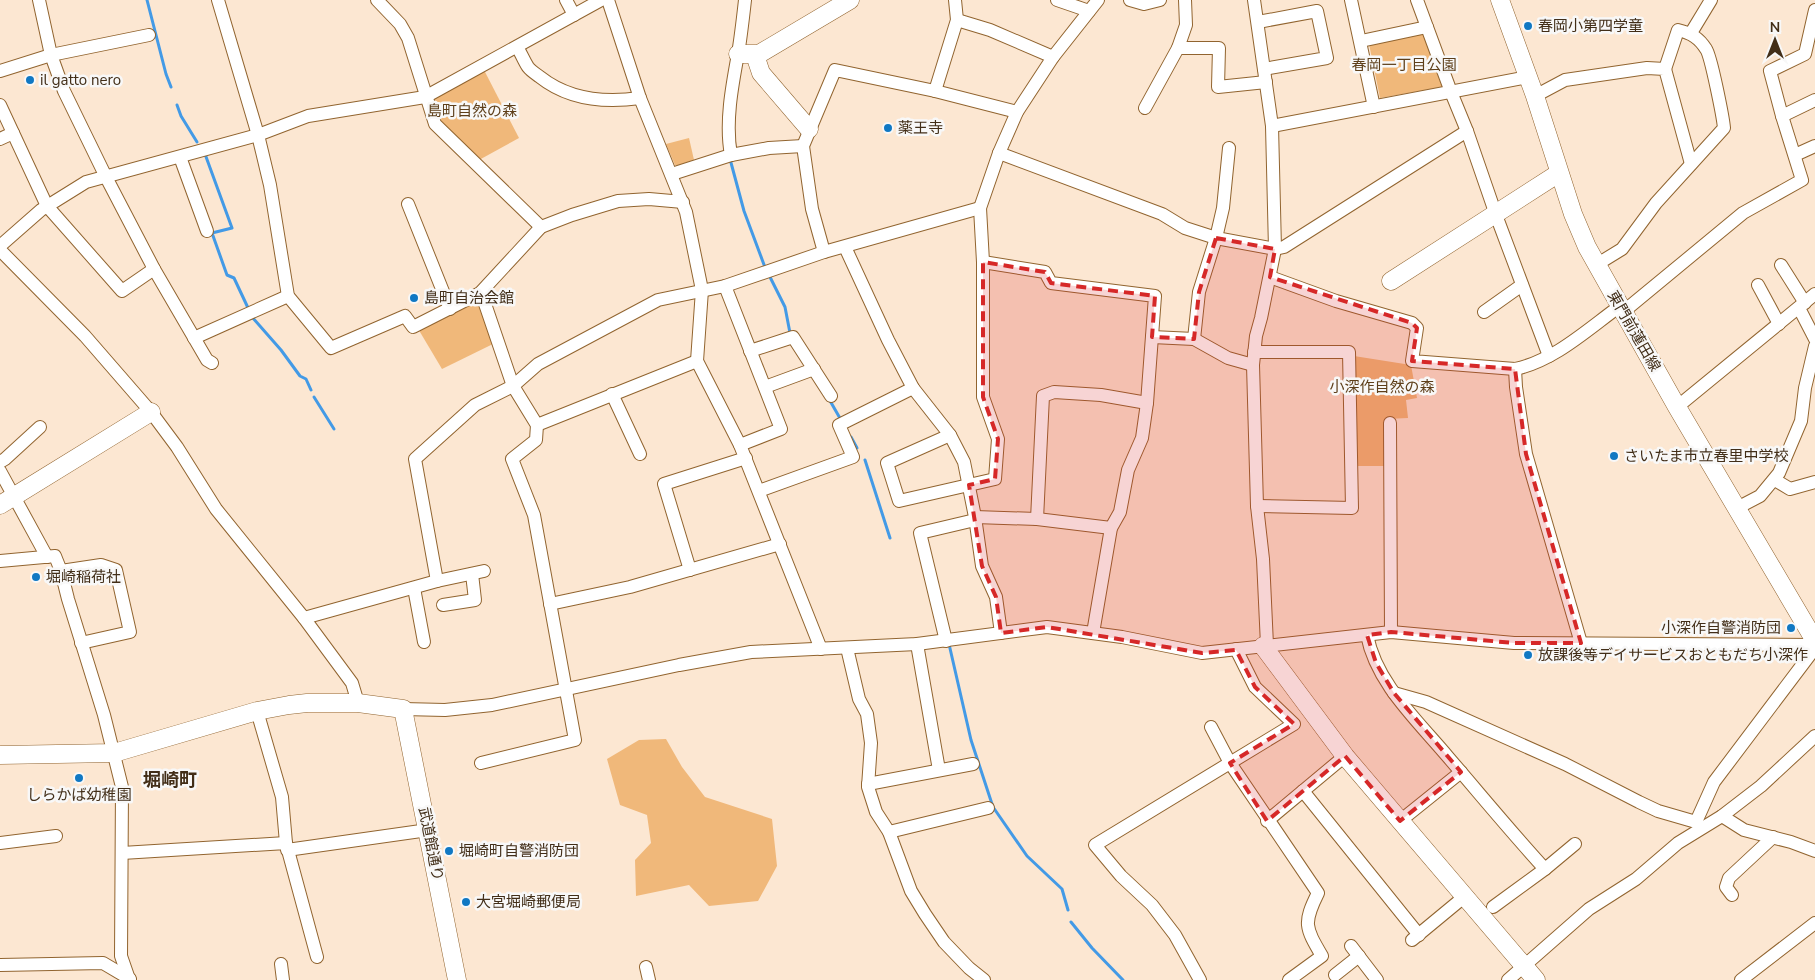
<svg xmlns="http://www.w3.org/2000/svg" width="1815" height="980" font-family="'Nunito Sans','Noto Sans JP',sans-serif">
	<rect width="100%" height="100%" fill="#fce7d2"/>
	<g fill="#f0b87a">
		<polygon points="1423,34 1442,87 1380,98 1369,44"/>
		<polygon points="484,70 519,138 479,160 436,120 429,100"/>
		<polygon points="689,138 694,160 679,165 675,165 666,144"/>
		<polygon points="477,298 495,343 442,369 417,327"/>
		<polygon points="1354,356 1411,365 1417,398 1406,400 1408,418 1386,419 1388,466 1358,466"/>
		<polygon points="666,739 682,767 705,797 772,819 777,866 758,901 709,906 689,885 636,896 635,860 651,843 647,815 620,805 607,759 639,740"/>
	</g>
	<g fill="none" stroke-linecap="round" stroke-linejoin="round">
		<g stroke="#439ae6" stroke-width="3">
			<polyline points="147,0 166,74 171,87"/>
			<polyline points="177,105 181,116 197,142"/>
			<polyline points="205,154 232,228 212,233 227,275 234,278 249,310"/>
			<polyline points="730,159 744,211 766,270"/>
			<polyline points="769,275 785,307 790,333"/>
			<polyline points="252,317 281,350 300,376 306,379 311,390"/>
			<polyline points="314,397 334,429"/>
			<polyline points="829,399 841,420"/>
			<polyline points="851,437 857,448"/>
			<polyline points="865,460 890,538"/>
			<polyline points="949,644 971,740 993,807 1027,856 1062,889 1068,910"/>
			<polyline points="1071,922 1092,948 1123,980"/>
		</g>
		<g stroke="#91642f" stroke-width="14">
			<g id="street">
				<polyline points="39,0 51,55 64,91 106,177 154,269 207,360 212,363"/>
				<polyline points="218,0 258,135 270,185 288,296 331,348 405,316 413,327 480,293 541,227 572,215 618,201 649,199 683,202"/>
				<polyline points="377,0 400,24 408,38 435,124 541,227"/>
				<polyline points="566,0 574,15"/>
				<polyline points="608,0 640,98 686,212 702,290 697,361 740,445 821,649"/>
				<polyline points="1057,0 1089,11"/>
				<polyline points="1130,0 1144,4 1160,0"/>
				<polyline points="1254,0 1272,126 1275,249 1261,318 1256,336 1253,365 1257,506 1263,559 1267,645"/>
				<polyline points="1351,0 1374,107"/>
				<polyline points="1417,0 1451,92 1467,131 1496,215 1549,356"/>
				<polyline points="957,20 990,30 1053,57"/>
				<polyline points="1258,22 1317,11 1327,58 1264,69"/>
				<polyline points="1691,33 1711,0"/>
				<polyline points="1361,41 1427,27"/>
				<path d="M 517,47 C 521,53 524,61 528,67 C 531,71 536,74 540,77 C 569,100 605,103 640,98"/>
				<polyline points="1178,48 1219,48 1218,87 1266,82"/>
				<polyline points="0,71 51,55 149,35"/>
				<polyline points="935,91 957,20 955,0"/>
				<polyline points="1535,96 1565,80 1647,68 1665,69 1691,164"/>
				<polyline points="0,105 47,206 122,291 154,269"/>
				<polyline points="1145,108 1178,48 1186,25 1185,0"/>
				<polyline points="1782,116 1815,100"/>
				<polyline points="1272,126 1528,77"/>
				<polyline points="0,139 13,133"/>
				<polyline points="999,153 1162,214 1185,228 1216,238 1275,249 1284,247 1467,131"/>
				<path d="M 731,155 C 725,123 732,86 738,54 C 741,36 743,18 745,0"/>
				<polyline points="1795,155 1815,146"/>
				<polyline points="180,157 207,231"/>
				<polyline points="672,174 731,155 769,148 803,146"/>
				<polyline points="408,204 450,309"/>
				<polyline points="0,246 41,210 86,182 258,135 308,116 425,97 601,0"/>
				<polyline points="845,247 888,340 913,388 950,435 964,462 975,517 982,566 996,597 1001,633"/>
				<polyline points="0,250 85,336 151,412 177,447 216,509 304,618 352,683 358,703"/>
				<polyline points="824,252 812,209 803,146 835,70 935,91 1017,112"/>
				<polyline points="983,262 1045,272 1051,283 1155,296 1147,403 1142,438 1128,470 1120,512 1111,528 1093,633"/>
				<path d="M 1596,265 L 1622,249 L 1656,203 L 1724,128 C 1723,117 1711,56 1706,49 C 1699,38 1691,33 1678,30 L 1665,69"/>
				<polyline points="1781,265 1805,303"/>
				<path d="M 1270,277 L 1336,301 L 1412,323 L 1417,328 L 1412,361 L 1515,369 C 1554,361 1588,329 1620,306"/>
				<polyline points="1758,285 1779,324"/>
				<polyline points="725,286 781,429 740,445"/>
				<polyline points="480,293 483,298 513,386 537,425 536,440 512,459 534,515 575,740 481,763"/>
				<polyline points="1799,308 1815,339"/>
				<polyline points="1484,312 1522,285"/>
				<polyline points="1623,312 1743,213 1802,180 1782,116 1770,71 1805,54 1815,10"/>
				<polyline points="1152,337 1194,339 1228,358 1253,365"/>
				<polyline points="194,338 288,296"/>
				<polyline points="1194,339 1199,292 1216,238 1223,208 1229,148"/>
				<polyline points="750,351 793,337 831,396"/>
				<polyline points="1254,352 1349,352 1352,508 1257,506"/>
				<polyline points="1515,369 1516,387 1526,454 1581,643"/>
				<polyline points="765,387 814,369"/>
				<polyline points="612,394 640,454"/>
				<polyline points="1677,407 1815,294"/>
				<polyline points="1390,423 1391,632"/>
				<polyline points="537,425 697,361"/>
				<polyline points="950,435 887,463 899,501 995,479 998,439 983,397 983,262 980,208 999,153 1017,112 1053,57 1098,0"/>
				<polyline points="0,462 5,459 40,427"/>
				<polyline points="0,471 47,557"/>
				<polyline points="1775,480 1790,489 1815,482"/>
				<polyline points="759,491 853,457 839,425 913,388"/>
				<polyline points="1737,508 1760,496 1779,473 1801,421 1805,388 1815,346"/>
				<polyline points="975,517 1037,519 1111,528"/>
				<polyline points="1037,519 1043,396 1054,392 1101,395 1147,403"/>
				<polyline points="0,561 55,556 61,571 68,599 104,715 122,787 121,956 129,979"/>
				<polyline points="690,570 664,484 746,458"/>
				<polyline points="61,571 101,565 116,570 130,632 81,643"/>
				<polyline points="437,581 484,571"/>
				<polyline points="414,588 424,642"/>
				<polyline points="550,604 630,587 780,544"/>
				<polyline points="443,605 475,600 472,574"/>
				<polyline points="304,618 437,581 415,459 475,405 513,386 538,364 658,300 725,286 824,252 980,208"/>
				<path d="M 1367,635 C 1376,683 1417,720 1448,757 C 1480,794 1511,832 1545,869 L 1575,844"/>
				<polyline points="946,641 920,533 975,520"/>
				<polyline points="917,644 939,770"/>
				<polyline points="847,648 859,699 867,714 871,743 868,787 876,812 889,832 911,891 925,914 944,942 969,968 984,980"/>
				<polyline points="1394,693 1426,702 1565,764 1639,802 1658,811 1696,822 1701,828"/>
				<polyline points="403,709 445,710 492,705 679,665 751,652 917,644 1047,627 1122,637 1202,653 1391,632 1514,643 1815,645"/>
				<polyline points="257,711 282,797 286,843"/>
				<path d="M 1211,727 L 1230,763 L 1318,893 C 1303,923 1305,927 1322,956 L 1289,980"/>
				<polyline points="868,784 973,764"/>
				<polyline points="1303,791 1419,935"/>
				<polyline points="1722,816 1744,830 1791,842 1815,851"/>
				<polyline points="1267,821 1345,756"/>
				<polyline points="1400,821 1461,772"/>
				<polyline points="1696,822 1714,782 1815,648"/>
				<polyline points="889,832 988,808"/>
				<polyline points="0,843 56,836"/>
				<polyline points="287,850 428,830"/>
				<polyline points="122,853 286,843 317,957"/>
				<polyline points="1732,895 1726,887 1729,878 1773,837"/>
				<polyline points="1493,907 1545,869"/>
				<polyline points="1412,940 1464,897"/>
				<polyline points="1351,946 1377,980"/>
				<polyline points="281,964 283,980"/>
				<polyline points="0,965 103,963 130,979"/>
				<polyline points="646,967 649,980"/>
				<polyline points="1335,975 1359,956"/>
				<polyline points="1200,980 1175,935 1152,905 1121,876 1095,845 1294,724 1255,687 1236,649"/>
				<polyline points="1508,980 1589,909 1636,879 1678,843 1722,816 1761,786 1815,736"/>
				<polyline points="1741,980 1815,923"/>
			</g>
		</g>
		<g stroke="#91642f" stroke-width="19">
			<g id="secondary">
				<polyline points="1500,0 1535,96 1573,214 1587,247 1677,407 1815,641"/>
				<polyline points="738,54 759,54 850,0"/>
				<polyline points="755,55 761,73 809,129"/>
				<polyline points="1391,281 1559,173"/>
				<polyline points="0,505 151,412"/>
				<polyline points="1263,646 1345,756 1536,980"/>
				<polyline points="0,755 114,753 257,711 289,705 307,703 358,703 403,709 457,980"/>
			</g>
		</g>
		<use href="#street" stroke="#fff" stroke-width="12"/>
		<use href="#secondary" stroke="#fff" stroke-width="18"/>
	</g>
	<path fill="#d62828" fill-opacity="0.2" stroke="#d62828" stroke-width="4" stroke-dasharray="10 6" stroke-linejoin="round" d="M 1216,238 L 1275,249 L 1270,277 L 1412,323 L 1417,328 L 1412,361 L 1515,369 L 1526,454 L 1581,643 L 1514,643 L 1391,632 L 1367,635 L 1376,663 L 1394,693 L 1461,772 L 1400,821 L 1345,756 L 1267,821 L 1230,763 L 1294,724 L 1255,687 L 1236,650 L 1202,653 L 1047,627 L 1001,633 L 996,597 L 982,566 L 969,485 L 995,479 L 998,439 L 983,397 L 983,262 L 1045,272 L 1051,283 L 1155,296 L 1152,337 L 1194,339 L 1199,292 Z"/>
	<g fill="#1078c3" stroke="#f8f8f8" stroke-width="2">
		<circle cx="1528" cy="26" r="5"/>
		<circle cx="30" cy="80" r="5"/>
		<circle cx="888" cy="128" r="5"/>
		<circle cx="414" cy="298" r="5"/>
		<circle cx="1614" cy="456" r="5"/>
		<circle cx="36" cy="577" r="5"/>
		<circle cx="1791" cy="628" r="5"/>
		<circle cx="1528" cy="655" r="5"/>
		<circle cx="79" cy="778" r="5"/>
		<circle cx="449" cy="851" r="5"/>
		<circle cx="466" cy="902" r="5"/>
	</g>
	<g text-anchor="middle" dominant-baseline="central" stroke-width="5" stroke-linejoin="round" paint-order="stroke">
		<g font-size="15" fill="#422e18" stroke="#f8f8f8" text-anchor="start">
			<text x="1538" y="26">春岡小第四学童</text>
			<text x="40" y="80">il gatto nero</text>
			<text x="898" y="128">薬王寺</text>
			<text x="424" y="298">島町自治会館</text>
			<text x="1624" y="456">さいたま市立春里中学校</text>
			<text x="46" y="577">堀崎稲荷社</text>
			<text x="1781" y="628" text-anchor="end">小深作自警消防団</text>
			<text x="1538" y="655">放課後等デイサービスおともだち小深作</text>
			<text x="79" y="795" text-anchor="middle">しらかば幼稚園</text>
			<text x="459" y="851">堀崎町自警消防団</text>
			<text x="476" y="902">大宮堀崎郵便局</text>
		</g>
		<g font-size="15" fill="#5e3f1a" stroke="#f8f8f8">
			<text x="1404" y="65">春岡一丁目公園</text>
			<text x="472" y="111">島町自然の森</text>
			<text x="1382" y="387">小深作自然の森</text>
		</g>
		<g font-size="15" fill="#422e18" stroke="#f8f8f8">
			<text transform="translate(1634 331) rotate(60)">東門前蓮田線</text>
			<text transform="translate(431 844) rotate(79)">武道館通り</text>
		</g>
		<g font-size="18" font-weight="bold" fill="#422e18" stroke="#f8f8f8">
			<text x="170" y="780">堀崎町</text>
		</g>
	</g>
	<g transform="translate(1775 40)" stroke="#f8f8f8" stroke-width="4" paint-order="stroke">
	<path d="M0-4L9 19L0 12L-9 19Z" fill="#422e18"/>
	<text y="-8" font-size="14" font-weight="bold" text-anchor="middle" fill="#422e18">N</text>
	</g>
</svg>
